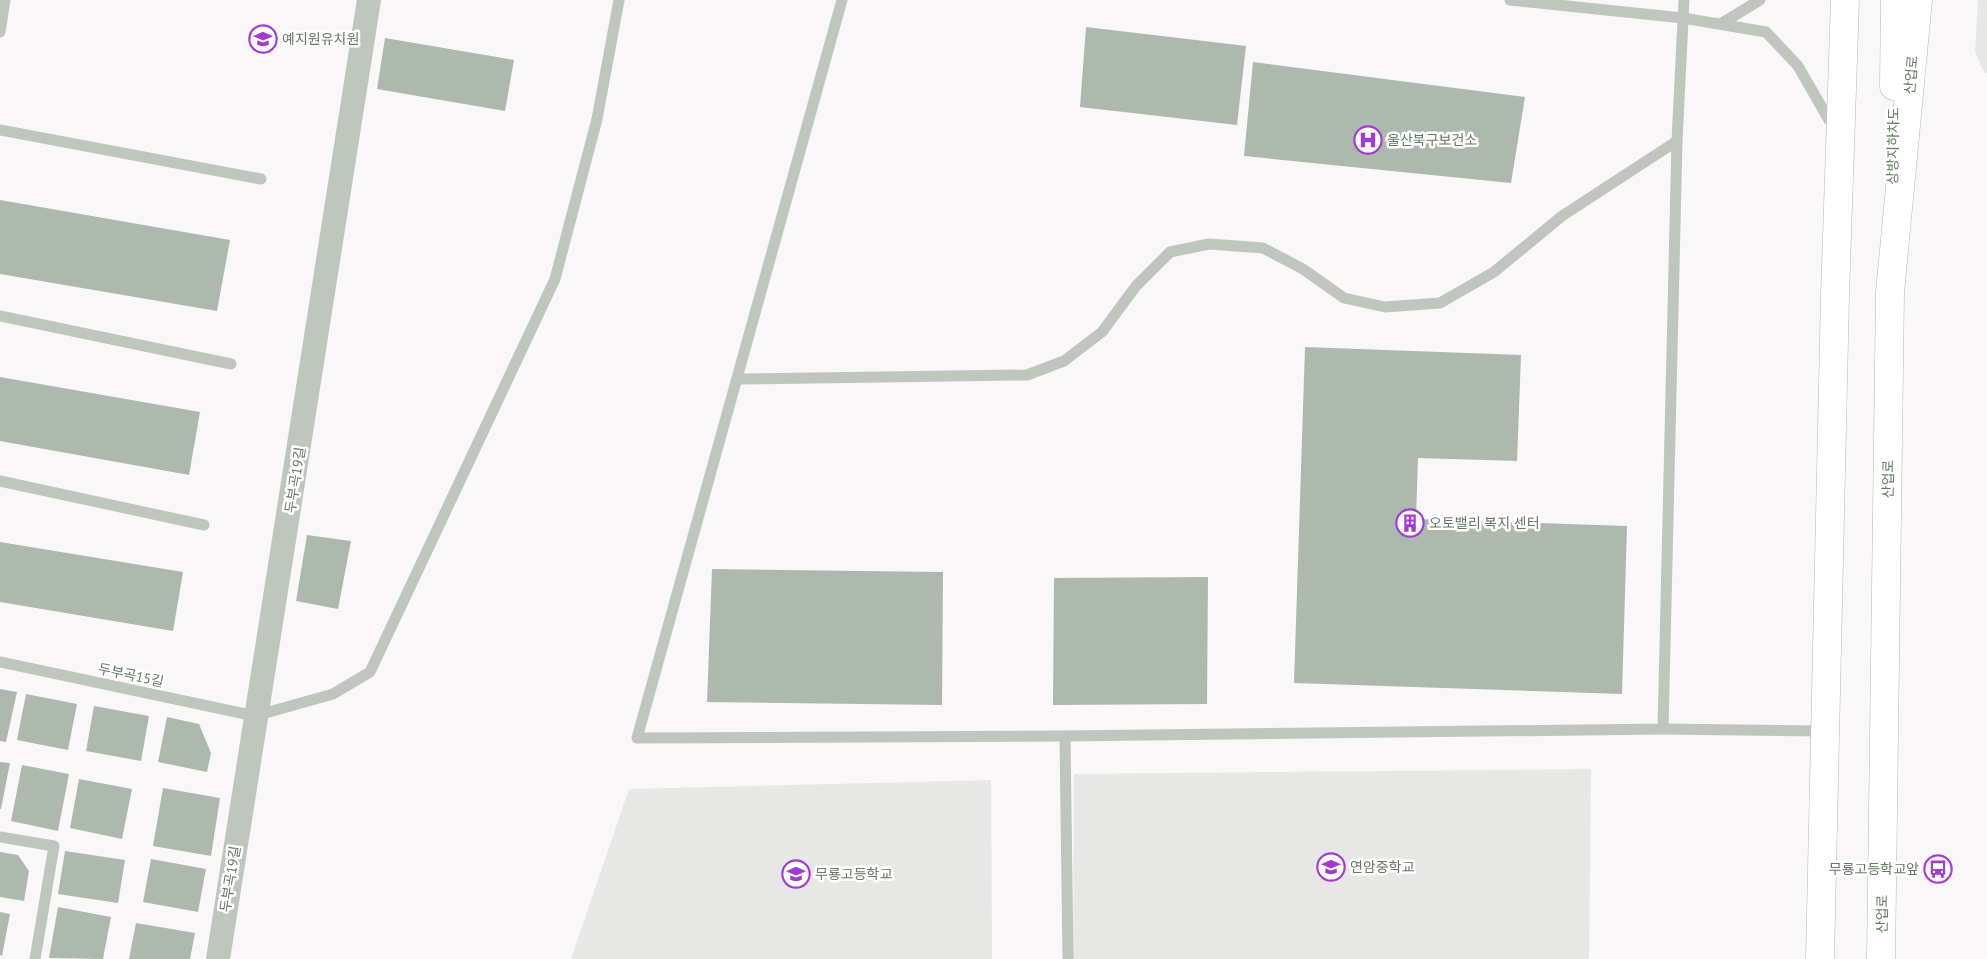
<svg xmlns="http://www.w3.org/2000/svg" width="1987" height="959" font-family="'PT Sans','Noto Sans KR',sans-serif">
	<rect width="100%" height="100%" fill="#f9f7f8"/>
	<g fill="#e7e8e6">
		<polygon points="1978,0 1987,0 1987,73 1984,72 1975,52"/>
		<polygon points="1591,769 1589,959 1073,959 1074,774"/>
		<polygon points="991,780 992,959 571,959 629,789"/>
	</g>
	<g fill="#aeb9ad">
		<polygon points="1086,27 1246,46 1237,125 1080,107"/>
		<polygon points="385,38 514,60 505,111 377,89"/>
		<polygon points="1253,62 1525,97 1511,183 1244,156"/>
		<polygon points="0,200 230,240 217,311 0,274"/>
		<polygon points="1305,347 1521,355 1517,461 1418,458 1416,519 1627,526 1622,694 1294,683"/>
		<polygon points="0,377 200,412 189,475 0,441"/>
		<polygon points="307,535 351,541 338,609 296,601"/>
		<polygon points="0,542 183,572 173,631 0,602"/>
		<polygon points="712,569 943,572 942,705 707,702"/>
		<polygon points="1208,577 1207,704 1053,705 1054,578"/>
		<polygon points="0,689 17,692 6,742 0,741"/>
		<polygon points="26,694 77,704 68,750 17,740"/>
		<polygon points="94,706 149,716 141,761 86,751"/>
		<polygon points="167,717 199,724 211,753 207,772 158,762"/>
		<polygon points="0,762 10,763 1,809 0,809"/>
		<polygon points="22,765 69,774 58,831 11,821"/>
		<polygon points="79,779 132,789 122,839 70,828"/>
		<polygon points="163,788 220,798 211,856 153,846"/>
		<polygon points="65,851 125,860 118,903 58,894"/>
		<polygon points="0,852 18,855 29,871 24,901 0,897"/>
		<polygon points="151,859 206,869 198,912 143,902"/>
		<polygon points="58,907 111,917 103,959 49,958"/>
		<polygon points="0,912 10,914 2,956 0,955"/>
		<polygon points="136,923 195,933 190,959 129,959"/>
	</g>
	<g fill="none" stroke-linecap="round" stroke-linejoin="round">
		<g stroke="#b2bbb1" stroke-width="29">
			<g id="secondary">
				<polyline points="1894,86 1895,0"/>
				<polyline points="1820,959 1835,295 1845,0"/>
				<polyline points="1881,959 1890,292 1918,0"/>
			</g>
		</g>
		<g stroke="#bfc6be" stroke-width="11">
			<polyline points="842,0 637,738 1065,736"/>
			<polyline points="1510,0 1683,18 1766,32 1798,66 1829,120"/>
			<polyline points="1722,23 1760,0"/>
			<polyline points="0,32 5,0"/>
			<polyline points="0,130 261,179"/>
			<polyline points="0,316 231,364"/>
			<polyline points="737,379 1027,375 1064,361 1102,332 1136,286 1170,252 1209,244 1263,248 1303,269 1344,298 1385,307 1440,303 1494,272 1562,216 1677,141"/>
			<polyline points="0,481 204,525"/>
			<polyline points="0,662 255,716 333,694 370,672 555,279 597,119 619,0"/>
			<polyline points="1663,729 1825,731"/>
			<polyline points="0,837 54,846 35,959"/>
			<polyline points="1068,959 1065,736 1663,729 1677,141 1684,0"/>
		</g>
		<polyline stroke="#bfc6be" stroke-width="24" points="218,959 369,0"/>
		<use href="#secondary" stroke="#fff" stroke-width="28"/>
	</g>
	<defs>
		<g id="school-ring" transform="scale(1.4375)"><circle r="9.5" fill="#fff" stroke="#a23bd5" stroke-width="1.5"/><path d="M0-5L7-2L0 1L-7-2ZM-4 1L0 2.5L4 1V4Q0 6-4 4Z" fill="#a23bd5"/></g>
		<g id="hospital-ring" transform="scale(1.4375)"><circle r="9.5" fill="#fff" stroke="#a23bd5" stroke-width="1.5"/><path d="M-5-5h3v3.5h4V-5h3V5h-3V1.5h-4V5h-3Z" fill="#a23bd5"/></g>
		<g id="building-ring" transform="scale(1.4375)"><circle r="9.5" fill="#fff" stroke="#a23bd5" stroke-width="1.5"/><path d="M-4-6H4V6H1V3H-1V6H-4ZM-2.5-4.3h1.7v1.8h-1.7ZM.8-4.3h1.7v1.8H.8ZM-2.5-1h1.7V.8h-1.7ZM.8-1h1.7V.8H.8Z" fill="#a23bd5"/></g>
		<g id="bus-ring" transform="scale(1.4375)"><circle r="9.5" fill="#fff" stroke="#a23bd5" stroke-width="1.5"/><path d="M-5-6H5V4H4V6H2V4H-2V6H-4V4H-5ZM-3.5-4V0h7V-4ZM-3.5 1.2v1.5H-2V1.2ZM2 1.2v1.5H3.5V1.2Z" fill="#a23bd5"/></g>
	</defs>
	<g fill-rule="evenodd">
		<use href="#school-ring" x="263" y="39"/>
		<use href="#hospital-ring" x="1368" y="140"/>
		<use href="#building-ring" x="1410" y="523"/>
		<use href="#school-ring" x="1331" y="867"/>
		<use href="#bus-ring" x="1938" y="869"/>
		<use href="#school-ring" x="796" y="874"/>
	</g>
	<g text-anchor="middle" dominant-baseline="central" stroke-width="5" stroke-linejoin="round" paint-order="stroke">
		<g font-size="14" fill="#657a62" stroke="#fff" text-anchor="start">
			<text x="282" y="39">예지원유치원</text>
			<text x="1387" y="140">울산북구보건소</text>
			<text x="1429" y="523">오토밸리 복지 센터</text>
			<text x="1350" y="867">연암중학교</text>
			<text x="1919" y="869" text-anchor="end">무룡고등학교앞</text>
			<text x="815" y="874">무룡고등학교</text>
		</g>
		<g font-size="14" fill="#657a62" stroke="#fff">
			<text transform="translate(1911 75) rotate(-85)">산업로</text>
			<text transform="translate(1893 146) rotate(-89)">상방지하차도</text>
			<text transform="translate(1888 479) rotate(-89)">산업로</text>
			<text transform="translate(295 480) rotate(-81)">두부곡19길</text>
			<text transform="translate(131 675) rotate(12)">두부곡15길</text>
			<text transform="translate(230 879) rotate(-81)">두부곡19길</text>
			<text transform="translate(1882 914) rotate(-89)">산업로</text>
		</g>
	</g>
</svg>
